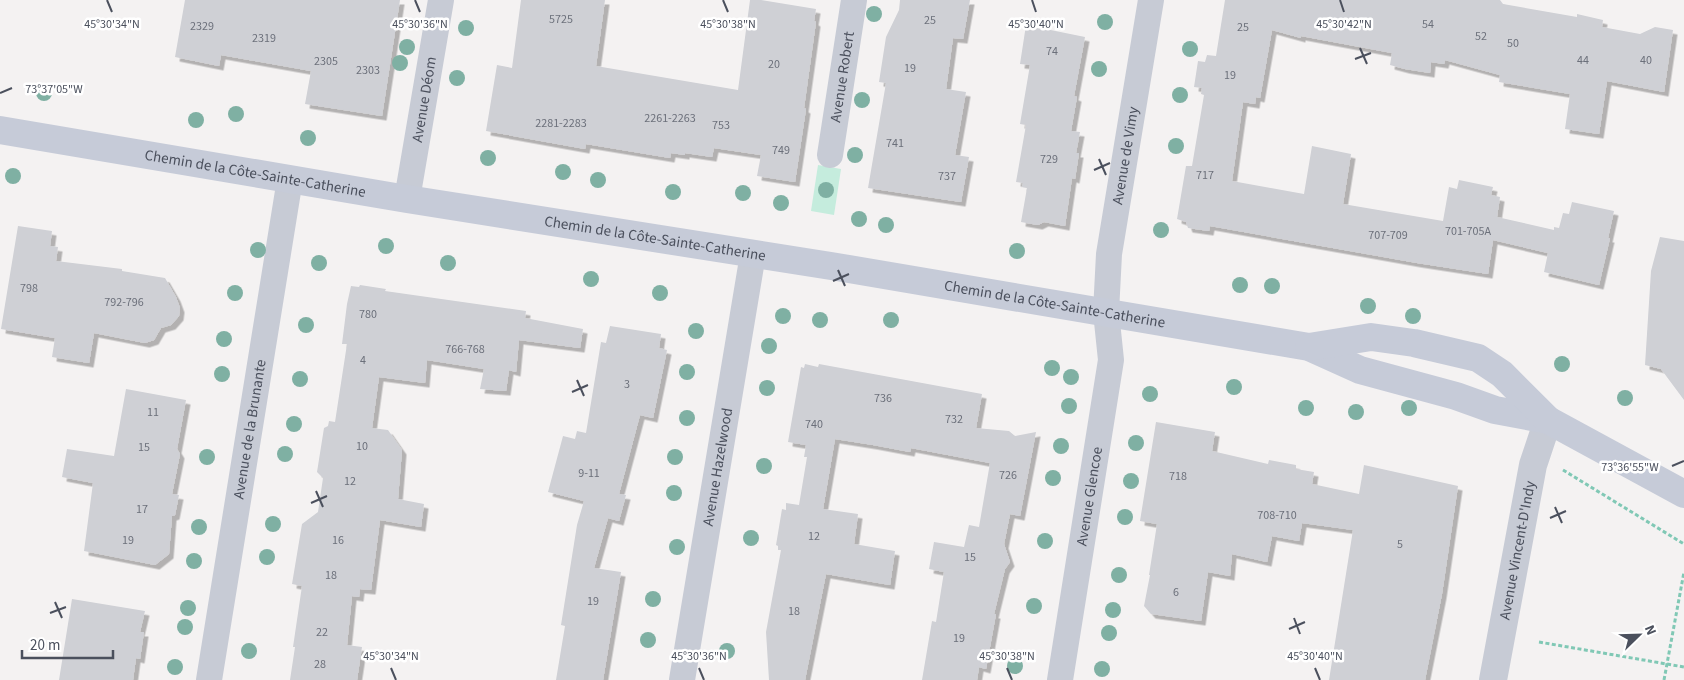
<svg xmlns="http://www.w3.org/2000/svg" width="1684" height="680" font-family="'Source Sans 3',sans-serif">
	<defs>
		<filter id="shadow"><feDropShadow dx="4.5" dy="4.5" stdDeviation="0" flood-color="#0004"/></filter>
	</defs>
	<rect width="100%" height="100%" fill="#f4f2f2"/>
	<polygon fill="#c5ecdd" points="818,165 841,169 834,215 811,211"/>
	<g fill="#cfd0d5" filter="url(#shadow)">
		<polygon points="185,0 400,0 382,116 305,104 311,71 221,55 219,66 175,57"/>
		<polygon points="521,0 605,0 596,66 738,90 750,0 761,0 816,9 814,21 816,22 804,108 806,109 795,182 757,176 761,155 714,148 712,157 685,153 685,155 671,153 670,158 586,144 585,149 486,131 497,65 512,68"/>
		<polygon points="900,0 970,0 963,39 953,38 946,89 966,92 955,155 969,157 961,202 868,188 886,83 879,82 886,37 899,10"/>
		<polygon points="1225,0 1500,0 1503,4 1577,17 1577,14 1603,20 1602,27 1640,34 1655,27 1673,30 1664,92 1607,81 1599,134 1565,129 1570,94 1499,82 1500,75 1445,60 1444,64 1431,62 1430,73 1405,69 1390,65 1392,53 1301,36 1301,38 1272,30 1260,98 1256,97 1255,104 1243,102 1232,181 1304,194 1312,146 1351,154 1343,204 1443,221 1449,187 1457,189 1459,180 1493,187 1491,195 1500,197 1497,217 1554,230 1554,227 1559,228 1563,213 1569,214 1572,202 1614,211 1608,238 1610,238 1599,285 1544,272 1548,253 1493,240 1488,274 1417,263 1210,226 1209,231 1188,228 1186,222 1177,219 1186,166 1192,166 1204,95 1201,94 1202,88 1194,87 1198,61 1205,62 1207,55 1216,56"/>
		<polygon points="1026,25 1085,37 1074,96 1077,97 1071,131 1080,132 1076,153 1079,153 1075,179 1072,178 1065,226 1044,222 1038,225 1021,222 1027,188 1022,187 1023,183 1016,182 1026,125 1020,124 1030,65 1020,64"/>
		<polygon points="18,226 52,231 50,246 58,247 56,261 122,269 122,271 165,278 176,297 180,308 179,316 171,325 161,328 154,340 145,343 94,333 89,363 52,357 55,338 1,329"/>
		<polygon points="1660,237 1684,241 1684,400 1661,369 1645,365 1651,271"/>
		<polygon points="360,285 386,289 385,291 526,311 525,318 583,329 580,348 519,340 516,372 509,370 506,391 480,389 484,369 427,360 425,383 379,377 372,428 388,430 402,450 398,499 424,504 421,527 380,520 371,590 360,589 359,597 352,596 347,645 362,647 357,680 290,680 295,647 293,647 302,586 292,584 302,524 318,512 323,478 317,472 324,428 328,426 329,421 335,422 347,344 342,344 347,304 351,286 359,287"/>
		<polygon points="610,326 661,334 659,348 667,350 653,418 640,415 619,494 626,495 619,521 608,518 594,568 621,572 603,680 556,680 565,626 561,625 577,525 584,501 548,492 563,436 575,439 577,431 586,433 601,342 606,343"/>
		<polygon points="805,364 818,367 819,364 982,394 976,428 1009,431 1015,436 1036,432 1020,516 1010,514 1004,544 1010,562 1005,569 994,614 996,614 986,669 979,667 977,680 922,680 932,621 936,622 944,572 929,569 934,542 964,547 969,525 979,527 990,463 911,448 910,452 873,445 835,439 823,509 858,514 854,544 895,551 890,585 826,574 805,680 769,680 766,632 781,550 778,550 778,546 776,545 782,509 786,510 786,503 799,505 807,457 804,457 806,445 788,442 801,367 804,368"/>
		<polygon points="126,389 186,400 177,449 180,454 172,494 179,495 175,515 172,516 169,554 155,565 84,551 93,483 62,477 67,449 114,456"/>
		<polygon points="1156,422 1215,432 1212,451 1268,464 1269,460 1296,465 1296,469 1314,472 1312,484 1359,494 1364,465 1458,486 1442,594 1425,680 1329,680 1353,530 1302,523 1299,541 1272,536 1267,562 1232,554 1230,576 1208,572 1201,621 1151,614 1144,606 1150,575 1149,575 1157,524 1140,521"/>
		<polygon points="72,599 145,611 140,632 144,632 140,659 136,658 133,680 59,680"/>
	</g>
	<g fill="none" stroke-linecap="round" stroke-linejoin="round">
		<g stroke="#80c8b5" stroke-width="3" stroke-dasharray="4 2.5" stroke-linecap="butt">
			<polyline points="1563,470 1684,544"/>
			<polyline points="1539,642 1684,667"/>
			<polyline points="1664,680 1684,572"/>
		</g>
		<g stroke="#c7cbd5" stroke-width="26">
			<path id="s1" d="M 830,155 L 854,0"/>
			<path id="s2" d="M 407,199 L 441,0"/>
			<path id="s3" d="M 209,680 L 290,179"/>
			<path id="s4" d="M 682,680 L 753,254"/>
			<path id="s5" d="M 1060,680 L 1111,360 L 1106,312 L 1109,254 L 1151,0"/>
		</g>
		<path stroke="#c7cbd5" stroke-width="28" id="s6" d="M 1493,680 L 1533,465 L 1548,420"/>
		<g stroke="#c6cbd8" stroke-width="28">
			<path id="s7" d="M 0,130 L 407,199 L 831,266 L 1309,347 L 1360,370 L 1456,396 L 1495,410 L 1548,420"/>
			<polyline points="1309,347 1371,337 1414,343 1478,358 1502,374 1548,420 1684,494"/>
		</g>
	</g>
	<g fill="#7fb0a3">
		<circle cx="874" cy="14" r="8"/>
		<circle cx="1105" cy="22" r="8"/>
		<circle cx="466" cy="28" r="8"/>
		<circle cx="407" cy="47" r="8"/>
		<circle cx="1190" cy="49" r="8"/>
		<circle cx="400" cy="63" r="8"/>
		<circle cx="1099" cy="69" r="8"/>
		<circle cx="457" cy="78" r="8"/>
		<circle cx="44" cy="93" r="8"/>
		<circle cx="1180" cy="95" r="8"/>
		<circle cx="862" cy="100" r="8"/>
		<circle cx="236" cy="114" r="8"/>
		<circle cx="196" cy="120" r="8"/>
		<circle cx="308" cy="138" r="8"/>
		<circle cx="1176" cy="146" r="8"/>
		<circle cx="855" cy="155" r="8"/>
		<circle cx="488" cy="158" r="8"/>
		<circle cx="563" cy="172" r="8"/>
		<circle cx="13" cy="176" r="8"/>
		<circle cx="598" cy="180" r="8"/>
		<circle cx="826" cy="190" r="8"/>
		<circle cx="673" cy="192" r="8"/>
		<circle cx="743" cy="193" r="8"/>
		<circle cx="781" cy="203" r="8"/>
		<circle cx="859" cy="219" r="8"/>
		<circle cx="886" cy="225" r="8"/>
		<circle cx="1161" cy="230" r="8"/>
		<circle cx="386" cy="246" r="8"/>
		<circle cx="258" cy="250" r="8"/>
		<circle cx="1017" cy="251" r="8"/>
		<circle cx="319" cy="263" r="8"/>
		<circle cx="448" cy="263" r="8"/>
		<circle cx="591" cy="279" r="8"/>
		<circle cx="1240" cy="285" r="8"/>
		<circle cx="1272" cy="286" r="8"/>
		<circle cx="235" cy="293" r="8"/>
		<circle cx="660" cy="293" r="8"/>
		<circle cx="1368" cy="306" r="8"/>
		<circle cx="783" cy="316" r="8"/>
		<circle cx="1413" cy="316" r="8"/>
		<circle cx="820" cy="320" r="8"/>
		<circle cx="891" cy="320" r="8"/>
		<circle cx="306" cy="325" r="8"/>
		<circle cx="696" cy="331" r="8"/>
		<circle cx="224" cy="339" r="8"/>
		<circle cx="769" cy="346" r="8"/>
		<circle cx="1562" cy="364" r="8"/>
		<circle cx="1052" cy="368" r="8"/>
		<circle cx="687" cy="372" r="8"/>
		<circle cx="222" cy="374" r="8"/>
		<circle cx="1071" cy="377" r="8"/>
		<circle cx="300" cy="379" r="8"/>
		<circle cx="1234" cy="387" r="8"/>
		<circle cx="767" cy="388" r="8"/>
		<circle cx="1150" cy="394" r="8"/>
		<circle cx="1625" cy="398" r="8"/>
		<circle cx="1069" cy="406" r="8"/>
		<circle cx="1306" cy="408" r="8"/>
		<circle cx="1409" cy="408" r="8"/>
		<circle cx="1356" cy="412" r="8"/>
		<circle cx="687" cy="418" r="8"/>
		<circle cx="294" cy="424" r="8"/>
		<circle cx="1136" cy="443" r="8"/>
		<circle cx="1061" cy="446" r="8"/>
		<circle cx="285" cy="454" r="8"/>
		<circle cx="207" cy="457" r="8"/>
		<circle cx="675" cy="457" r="8"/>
		<circle cx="764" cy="466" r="8"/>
		<circle cx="1053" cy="478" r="8"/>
		<circle cx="1131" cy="481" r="8"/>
		<circle cx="674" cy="493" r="8"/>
		<circle cx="1125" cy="517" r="8"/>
		<circle cx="273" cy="524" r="8"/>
		<circle cx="199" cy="527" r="8"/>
		<circle cx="751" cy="538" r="8"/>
		<circle cx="1045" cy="541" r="8"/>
		<circle cx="677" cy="547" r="8"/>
		<circle cx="267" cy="557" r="8"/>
		<circle cx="194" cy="561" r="8"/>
		<circle cx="1119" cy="575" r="8"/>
		<circle cx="653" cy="599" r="8"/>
		<circle cx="1034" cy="606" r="8"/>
		<circle cx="188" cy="608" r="8"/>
		<circle cx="1113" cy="610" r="8"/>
		<circle cx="185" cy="627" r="8"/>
		<circle cx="1109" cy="633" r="8"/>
		<circle cx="648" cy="640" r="8"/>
		<circle cx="249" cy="651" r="8"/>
		<circle cx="727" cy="651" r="8"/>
		<circle cx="1015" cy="666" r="8"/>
		<circle cx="175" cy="667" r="8"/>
		<circle cx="1102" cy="669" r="8"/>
	</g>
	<path fill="none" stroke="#4b505d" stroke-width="2" d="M 107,0 L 112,12M 415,0 L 420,12M 723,0 L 728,12M 1032,0 L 1036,12M 1340,0 L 1344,12M 1360,48 L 1367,64M 1355,59 L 1371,53M 0,93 L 12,88M 1099,159 L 1106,175M 1094,170 L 1110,163M 838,270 L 845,286M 833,281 L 849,274M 577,380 L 584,396M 572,392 L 588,385M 1672,466 L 1684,461M 316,491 L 323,507M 311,503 L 327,496M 1555,507 L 1562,523M 1550,518 L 1566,511M 55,602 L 62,618M 50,613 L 66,607M 1294,618 L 1300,634M 1289,629 L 1305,622M 391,668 L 396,680M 699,668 L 704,680M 1007,668 L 1012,680M 1315,668 L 1320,680"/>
	<g text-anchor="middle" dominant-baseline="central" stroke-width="5" stroke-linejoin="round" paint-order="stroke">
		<g font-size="12" fill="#6c707b">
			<text x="561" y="19">5725</text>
			<text x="930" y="20">25</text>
			<text x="1428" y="24">54</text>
			<text x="202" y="26">2329</text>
			<text x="1243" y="27">25</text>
			<text x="1481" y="36">52</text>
			<text x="264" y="38">2319</text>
			<text x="1513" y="43">50</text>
			<text x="1052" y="51">74</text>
			<text x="1583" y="60">44</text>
			<text x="1646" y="60">40</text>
			<text x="326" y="61">2305</text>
			<text x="774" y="64">20</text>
			<text x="910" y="68">19</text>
			<text x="368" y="70">2303</text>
			<text x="1230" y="75">19</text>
			<text x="670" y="118">2261-2263</text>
			<text x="561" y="123">2281-2283</text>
			<text x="721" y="125">753</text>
			<text x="895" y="143">741</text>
			<text x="781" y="150">749</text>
			<text x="1049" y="159">729</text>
			<text x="1205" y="175">717</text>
			<text x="947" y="176">737</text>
			<text x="1468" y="231">701-705A</text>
			<text x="1388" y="235">707-709</text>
			<text x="29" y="288">798</text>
			<text x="124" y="302">792-796</text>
			<text x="368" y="314">780</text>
			<text x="465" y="349">766-768</text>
			<text x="363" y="360">4</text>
			<text x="627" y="384">3</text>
			<text x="883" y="398">736</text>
			<text x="153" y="412">11</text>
			<text x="954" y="419">732</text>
			<text x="814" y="424">740</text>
			<text x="362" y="446">10</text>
			<text x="144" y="447">15</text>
			<text x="589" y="473">9-11</text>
			<text x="1008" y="475">726</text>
			<text x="1178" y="476">718</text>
			<text x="350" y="481">12</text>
			<text x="142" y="509">17</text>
			<text x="1277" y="515">708-710</text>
			<text x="814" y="536">12</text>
			<text x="128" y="540">19</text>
			<text x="338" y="540">16</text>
			<text x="1400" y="544">5</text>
			<text x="970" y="557">15</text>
			<text x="331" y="575">18</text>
			<text x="1176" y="592">6</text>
			<text x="593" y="601">19</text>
			<text x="794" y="611">18</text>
			<text x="322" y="632">22</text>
			<text x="959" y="638">19</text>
			<text x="320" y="664">28</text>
		</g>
		<g font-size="15" fill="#4b505d" stroke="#fff">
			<text stroke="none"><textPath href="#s1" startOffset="79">Avenue Robert</textPath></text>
			<text stroke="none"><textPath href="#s2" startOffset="101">Avenue Déom</textPath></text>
			<text stroke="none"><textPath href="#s5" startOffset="530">Avenue de Vimy</textPath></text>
			<text stroke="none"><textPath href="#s7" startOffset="259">Chemin de la Côte-Sainte-Catherine</textPath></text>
			<text stroke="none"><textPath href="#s7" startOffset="664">Chemin de la Côte-Sainte-Catherine</textPath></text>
			<text stroke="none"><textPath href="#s7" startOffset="1069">Chemin de la Côte-Sainte-Catherine</textPath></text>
			<text stroke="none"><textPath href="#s3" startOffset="254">Avenue de la Brunante</textPath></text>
			<text stroke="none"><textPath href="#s4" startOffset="216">Avenue Hazelwood</textPath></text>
			<text stroke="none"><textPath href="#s5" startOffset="186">Avenue Glencoe</textPath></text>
			<text stroke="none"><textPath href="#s6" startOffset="132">Avenue Vincent-D'Indy</textPath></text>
		</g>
	</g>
	<g font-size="12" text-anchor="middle" fill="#4b505d" stroke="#fff" stroke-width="5" stroke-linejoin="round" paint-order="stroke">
		<text x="112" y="28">45°30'34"N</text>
		<text x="420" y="28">45°30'36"N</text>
		<text x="728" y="28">45°30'38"N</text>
		<text x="1036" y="28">45°30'40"N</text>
		<text x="1344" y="28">45°30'42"N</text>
		<text x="54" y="93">73°37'05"W</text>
		<text x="1630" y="471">73°36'55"W</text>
		<text x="391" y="660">45°30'34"N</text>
		<text x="699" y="660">45°30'36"N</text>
		<text x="1007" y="660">45°30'38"N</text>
		<text x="1315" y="660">45°30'40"N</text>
	</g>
	<g transform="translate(1639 635) rotate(67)" stroke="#ffffff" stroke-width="4" paint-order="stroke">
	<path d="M0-4L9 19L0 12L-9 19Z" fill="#4b505d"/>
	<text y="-8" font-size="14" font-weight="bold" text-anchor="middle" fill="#4b505d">N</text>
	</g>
	<path d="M22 650v8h91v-8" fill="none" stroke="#4b505d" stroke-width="2.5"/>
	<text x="30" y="650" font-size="15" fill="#4b505d" stroke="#ffffff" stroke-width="4" paint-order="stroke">20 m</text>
</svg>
